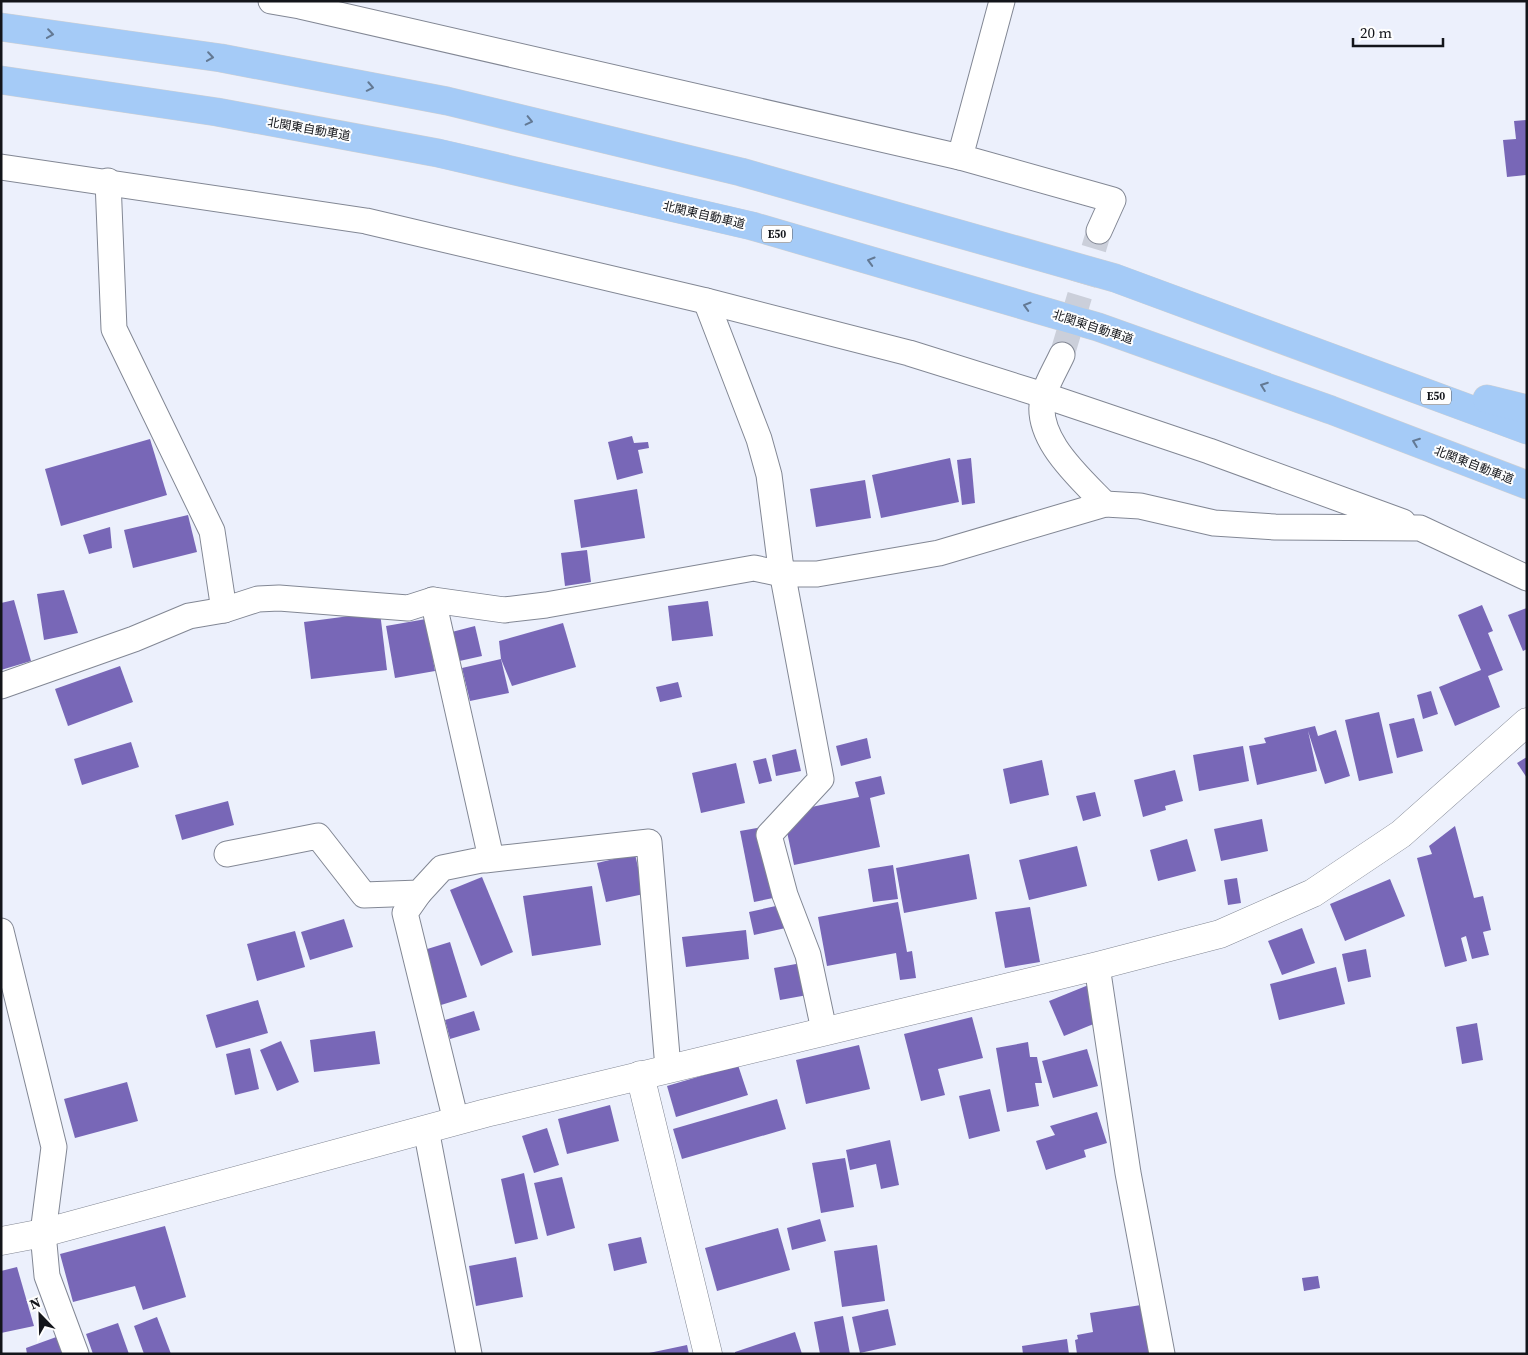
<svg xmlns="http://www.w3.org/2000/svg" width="1528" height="1355" font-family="'Source Serif 4','Noto Sans JP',serif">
	<rect width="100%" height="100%" fill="#ecf0fc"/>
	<g fill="#7867b7">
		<polygon points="1527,120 1527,175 1507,177 1503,140 1516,139 1514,121"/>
		<polygon points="632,436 634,443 648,442 649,448 638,450 643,473 617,480 608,442"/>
		<polygon points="150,439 167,495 61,526 45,469"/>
		<polygon points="950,458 959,502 881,518 872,475"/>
		<polygon points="971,458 975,503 962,505 957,460"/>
		<polygon points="865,480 871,518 816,527 810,489"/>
		<polygon points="637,489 645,538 581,548 574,500"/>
		<polygon points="188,515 197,552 133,568 124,530"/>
		<polygon points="110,527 112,548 89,554 83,535"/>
		<polygon points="587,550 591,582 565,586 561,553"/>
		<polygon points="64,590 78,633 44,640 37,594"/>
		<polygon points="14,600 31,661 1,670 1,603"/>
		<polygon points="708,601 713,636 672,641 668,606"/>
		<polygon points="1482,605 1493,631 1488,633 1503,670 1488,676 1500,707 1455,726 1439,687 1481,670 1458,615"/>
		<polygon points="1527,608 1527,649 1523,651 1508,615"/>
		<polygon points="380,612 387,670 311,679 304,622"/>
		<polygon points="426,619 435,671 395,678 386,626"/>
		<polygon points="563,623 576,667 512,686 501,659 499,641"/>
		<polygon points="475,626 482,656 455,662 448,633"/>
		<polygon points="501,659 509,693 470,701 462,668"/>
		<polygon points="120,666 133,702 68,726 55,689"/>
		<polygon points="678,682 682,697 660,702 656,687"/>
		<polygon points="1431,691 1438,714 1423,719 1417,695"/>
		<polygon points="1379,712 1393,773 1359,781 1345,720"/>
		<polygon points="1414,718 1423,751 1397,758 1389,724"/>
		<polygon points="1315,726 1318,736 1336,730 1350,776 1325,784 1308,731 1317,771 1257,785 1249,746 1266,743 1264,738"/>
		<polygon points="867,738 871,758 841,766 836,746"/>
		<polygon points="131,742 139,767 82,785 74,759"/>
		<polygon points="1243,746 1249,781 1199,791 1193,755"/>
		<polygon points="796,749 801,771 776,776 772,755"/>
		<polygon points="1527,757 1527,778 1517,763"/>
		<polygon points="766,758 772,781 759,784 753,761"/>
		<polygon points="1042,760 1049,795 1010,804 1003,769"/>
		<polygon points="736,763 745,803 701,813 692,773"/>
		<polygon points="1175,770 1183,801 1165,806 1166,810 1143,817 1134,780"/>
		<polygon points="881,776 885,794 870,798 880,847 794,865 783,813 859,797 855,782"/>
		<polygon points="1095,792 1101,816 1083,821 1076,796"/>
		<polygon points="228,801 234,825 182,840 175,815"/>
		<polygon points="1262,819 1268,851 1221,861 1214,829"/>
		<polygon points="769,826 783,896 754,902 740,831"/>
		<polygon points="1455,826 1474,898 1483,896 1491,930 1483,932 1489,955 1472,959 1466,936 1461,938 1467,961 1445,967 1417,858 1432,854 1429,846"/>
		<polygon points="1187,839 1196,871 1158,881 1150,850"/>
		<polygon points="1077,846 1087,886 1029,900 1019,860"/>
		<polygon points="635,854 644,894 606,902 597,863"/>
		<polygon points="969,854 977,899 904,913 896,868"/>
		<polygon points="893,865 898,899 873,902 868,869"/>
		<polygon points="482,877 513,952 481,966 450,890"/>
		<polygon points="1237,878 1241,903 1228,905 1224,880"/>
		<polygon points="1390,879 1405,916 1345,941 1330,904"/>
		<polygon points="592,886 601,945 532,956 523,896"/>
		<polygon points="898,902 907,952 912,951 916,978 900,980 896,953 827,966 818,917"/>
		<polygon points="785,904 790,927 754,935 749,912"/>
		<polygon points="1030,907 1040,962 1005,968 995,912"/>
		<polygon points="344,919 353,947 310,960 301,932"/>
		<polygon points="1302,928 1315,963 1282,975 1268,941"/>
		<polygon points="746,930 749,959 686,967 682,937"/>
		<polygon points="295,931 305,967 257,981 247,944"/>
		<polygon points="450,942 467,997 441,1005 424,950"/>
		<polygon points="1366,949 1371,977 1348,982 1342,954"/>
		<polygon points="807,962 813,994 780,1000 774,968"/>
		<polygon points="1336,967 1345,1004 1279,1020 1270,984"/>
		<polygon points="1091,984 1106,1019 1064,1036 1049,1001"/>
		<polygon points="258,1000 268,1033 216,1048 206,1015"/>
		<polygon points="474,1011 480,1030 450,1039 445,1020"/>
		<polygon points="972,1017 983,1058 938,1069 945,1095 921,1101 904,1034"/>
		<polygon points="1477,1023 1483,1060 1462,1064 1456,1027"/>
		<polygon points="375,1031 380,1064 314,1072 310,1040"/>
		<polygon points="281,1041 299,1082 277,1091 260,1050"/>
		<polygon points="1028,1042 1030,1057 1037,1057 1042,1083 1035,1083 1039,1106 1007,1112 996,1048"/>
		<polygon points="859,1045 870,1089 806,1104 796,1060"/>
		<polygon points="250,1048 259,1089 235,1095 226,1054"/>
		<polygon points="1087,1049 1098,1086 1053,1098 1042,1061"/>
		<polygon points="738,1065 748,1095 676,1117 667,1086"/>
		<polygon points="127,1082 138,1121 75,1138 64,1099"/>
		<polygon points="990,1089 1000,1131 969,1139 959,1096"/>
		<polygon points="777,1099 786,1129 682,1159 673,1129"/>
		<polygon points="610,1105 619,1141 567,1154 558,1119"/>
		<polygon points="1097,1112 1107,1143 1084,1150 1086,1157 1046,1170 1036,1141 1055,1135 1050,1126"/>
		<polygon points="547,1128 559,1165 534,1173 522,1136"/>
		<polygon points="890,1140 899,1185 881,1189 876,1164 850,1170 846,1150"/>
		<polygon points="845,1158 854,1207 821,1213 812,1163"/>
		<polygon points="524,1173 538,1239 515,1244 501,1179"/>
		<polygon points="562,1177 575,1228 547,1236 534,1183"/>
		<polygon points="820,1219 826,1241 792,1250 787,1228"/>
		<polygon points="165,1226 186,1297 143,1310 135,1286 73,1302 60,1254"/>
		<polygon points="778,1228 790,1270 717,1291 705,1248"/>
		<polygon points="641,1237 647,1263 614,1271 608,1244"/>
		<polygon points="877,1245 885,1301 842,1307 834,1251"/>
		<polygon points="516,1257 523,1297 476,1306 469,1266"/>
		<polygon points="17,1267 34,1326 1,1333 1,1271"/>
		<polygon points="1318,1276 1320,1288 1304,1291 1302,1278"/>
		<polygon points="1141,1305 1149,1354 1077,1354 1075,1340 1078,1339 1077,1335 1093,1332 1090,1313"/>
		<polygon points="888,1309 896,1345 860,1353 852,1317"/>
		<polygon points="843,1316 850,1354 820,1354 814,1322"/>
		<polygon points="157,1317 171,1354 144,1354 134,1326"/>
		<polygon points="118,1323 129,1354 93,1354 86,1334"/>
		<polygon points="795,1332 802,1354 735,1354 735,1352"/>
		<polygon points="59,1336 63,1354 27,1354 26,1348"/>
		<polygon points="1067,1339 1069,1354 1023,1354 1022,1346"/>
		<polygon points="687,1345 689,1354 649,1354 649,1353"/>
	</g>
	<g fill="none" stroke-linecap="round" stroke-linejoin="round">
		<polyline stroke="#cbcfda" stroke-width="25" stroke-dasharray="25 12" stroke-linecap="butt" points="1062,355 1099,231"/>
		<g stroke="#828794" stroke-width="27">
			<g id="minor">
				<polyline points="271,1 300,6 960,157"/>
				<polyline points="1002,1 960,157 1113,200 1099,231"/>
				<polyline points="1,167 366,221 706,301 909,353 1043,395 1209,451 1403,522"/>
				<polyline points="108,181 114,329 212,531 224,610"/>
				<polyline points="706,301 759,439 769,475 780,561 821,779 769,835 785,895 808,955 824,1030"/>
				<path d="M 1062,355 C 1056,368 1048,381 1044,394 C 1031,436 1079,477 1105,504"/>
				<polyline points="1,686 134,639 189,616 224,610 258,599 279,598 408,608 433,600 504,610 546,605 754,568 782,574 817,574 939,553 1105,504 1140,506 1214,523 1275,527 1420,528 1527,578"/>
				<polyline points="227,854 318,836 364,895 419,893 442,868 491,858 433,600"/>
				<polyline points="485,860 649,842 668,1068"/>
				<polyline points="419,893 405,913 456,1121"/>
				<polyline points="1,931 54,1147 43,1233 47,1276 76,1354"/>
				<polyline points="1097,966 1128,1173 1162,1354"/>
				<polyline points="426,1129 469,1354"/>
			</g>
		</g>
		<g stroke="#828794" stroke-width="29">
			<g id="tertiary">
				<polyline points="640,1075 708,1354"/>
				<polyline points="1,1241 43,1233 486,1113 1097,966 1220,934 1313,893 1401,834 1527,722"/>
			</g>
		</g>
		<g stroke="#d0d0d1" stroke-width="29">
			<g id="motorway">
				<polyline points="1,27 221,58 447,101 741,172 1115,278 1527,430"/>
				<polyline points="1,80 217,112 438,153 752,226 1098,327 1331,410 1527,485"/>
				<polyline points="1487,399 1527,409"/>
			</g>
		</g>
		<use href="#minor" stroke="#fff" stroke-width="25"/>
		<use href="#tertiary" stroke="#fff" stroke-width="28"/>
		<use href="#motorway" stroke="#a5cbf7" stroke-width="28"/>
	</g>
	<defs><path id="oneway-chevron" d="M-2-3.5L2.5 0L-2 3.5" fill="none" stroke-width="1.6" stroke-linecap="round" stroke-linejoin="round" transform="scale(1.25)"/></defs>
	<g stroke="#637994">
		<use href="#oneway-chevron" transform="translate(50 34) rotate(8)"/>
		<use href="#oneway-chevron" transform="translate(210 57) rotate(8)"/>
		<use href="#oneway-chevron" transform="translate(370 87) rotate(11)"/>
		<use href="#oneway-chevron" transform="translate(529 121) rotate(13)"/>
		<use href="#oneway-chevron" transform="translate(871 261) rotate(-164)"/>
		<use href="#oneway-chevron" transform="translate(1027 306) rotate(-164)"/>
		<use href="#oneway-chevron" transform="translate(1264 386) rotate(-160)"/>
		<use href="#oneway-chevron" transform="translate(1416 442) rotate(-159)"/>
	</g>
	<g text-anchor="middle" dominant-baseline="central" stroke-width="4" stroke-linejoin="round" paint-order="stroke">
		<g fill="#fefefe" stroke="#5a5b5e" stroke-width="1">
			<rect x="762" y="225.5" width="30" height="17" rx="4"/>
			<rect x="1421" y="387.5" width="30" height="17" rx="4"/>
		</g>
		<g font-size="11" font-weight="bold" fill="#13151a">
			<text x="777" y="234">E50</text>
			<text x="1436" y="396">E50</text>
		</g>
		<g font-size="12" fill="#13151a" stroke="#fefefe">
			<text transform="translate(309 129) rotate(10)">北関東自動車道</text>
			<text transform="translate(704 215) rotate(13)">北関東自動車道</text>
			<text transform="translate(1093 327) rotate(18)">北関東自動車道</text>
			<text transform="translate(1474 465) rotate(21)">北関東自動車道</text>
		</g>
	</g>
	<rect width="1528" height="1355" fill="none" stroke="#13151a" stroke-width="5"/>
	<g transform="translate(40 1315) rotate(337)" stroke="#fefefe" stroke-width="4" paint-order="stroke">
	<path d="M0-4L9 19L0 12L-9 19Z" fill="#13151a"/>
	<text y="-8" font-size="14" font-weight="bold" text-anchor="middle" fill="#13151a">N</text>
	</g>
	<path d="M1353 38v8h90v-8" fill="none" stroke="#13151a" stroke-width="2.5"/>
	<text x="1360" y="38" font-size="15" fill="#13151a" stroke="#fefefe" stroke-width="4" paint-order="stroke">20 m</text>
</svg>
